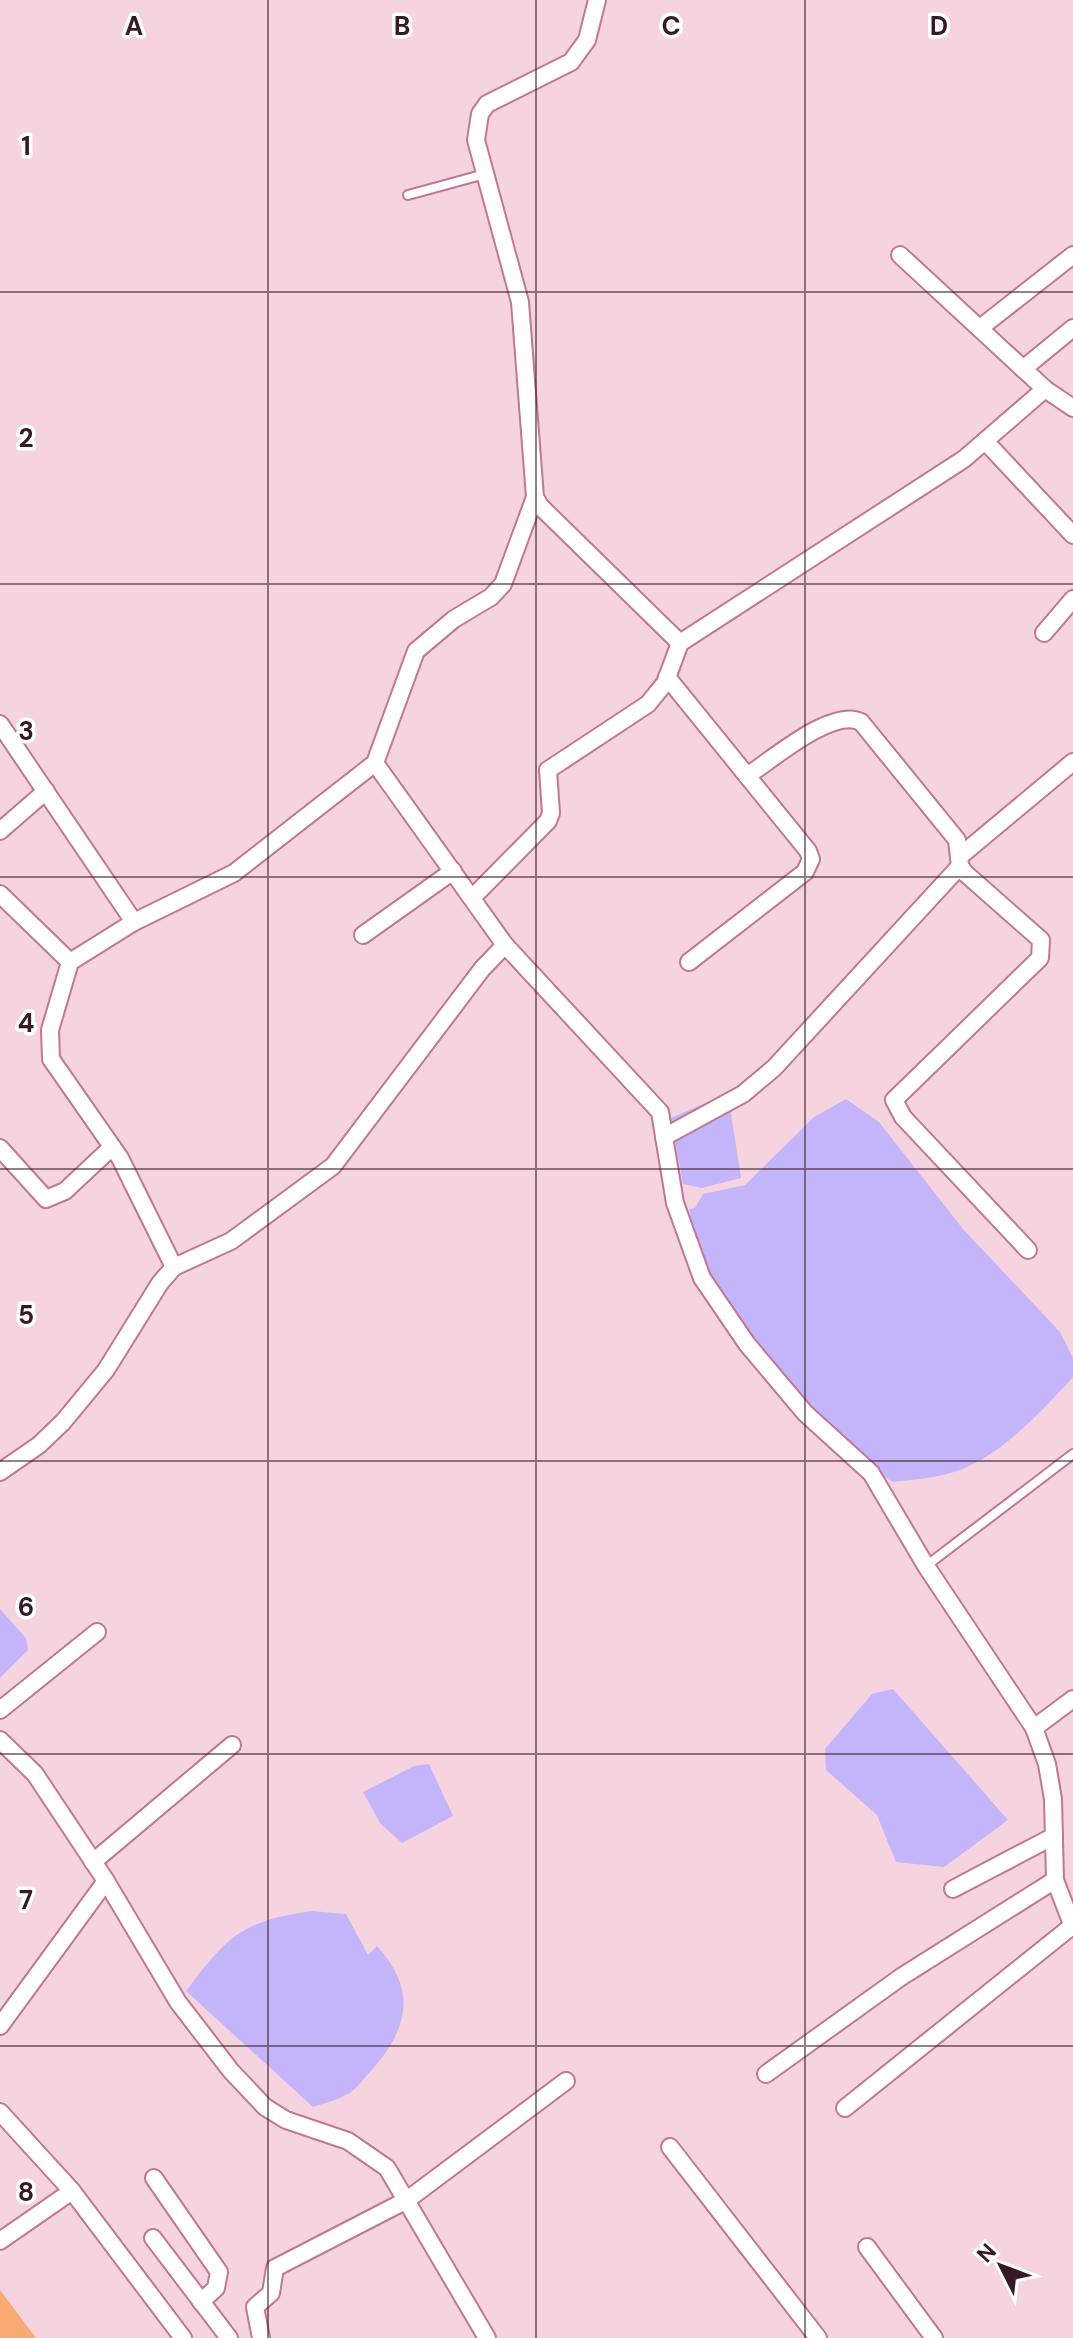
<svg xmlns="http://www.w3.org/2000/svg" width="1073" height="2338" font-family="'DM Sans',sans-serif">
	<rect width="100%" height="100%" fill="#f5d4e0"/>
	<polygon fill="#f8a974" points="0,2290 36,2338 0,2338"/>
	<g fill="#c4b5fa">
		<path d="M 846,1099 L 879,1122 L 963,1229 L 1060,1332 L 1073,1358 L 1073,1377 C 1044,1409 1006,1450 965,1468 C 942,1478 916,1479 892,1482 L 830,1436 L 702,1278 L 689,1209 L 695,1208 L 703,1194 L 745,1185 L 814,1117 Z"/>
		<polygon points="708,1102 730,1107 741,1178 702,1188 683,1184 671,1118"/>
		<polygon points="0,1609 26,1638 28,1650 0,1678"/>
		<polygon points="893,1689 1008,1820 944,1867 896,1862 877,1815 826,1770 825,1749 872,1694"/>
		<polygon points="429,1764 453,1816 402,1843 380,1823 363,1792 414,1766"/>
		<path d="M 312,1911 L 346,1914 L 368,1955 L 377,1946 C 418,1991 408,2030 370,2072 C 363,2079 356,2090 348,2094 C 338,2100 324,2103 313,2107 L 186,1991 C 228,1935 242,1921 312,1911 Z"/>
	</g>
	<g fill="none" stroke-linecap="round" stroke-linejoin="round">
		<g stroke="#c17795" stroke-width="12">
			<g id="service">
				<polyline points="408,195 485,174"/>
				<polyline points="926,1566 1073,1454"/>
			</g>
		</g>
		<g stroke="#c17795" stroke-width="20">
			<g id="minor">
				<polyline points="597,0 587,40 571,62 487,104 480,114 476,140 520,302 535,497 540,506 680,643"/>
				<polyline points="900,255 1045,389 1073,408"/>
				<polyline points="980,328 1073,255"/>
				<polyline points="1023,369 1073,328"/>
				<polyline points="985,441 1073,535"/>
				<polyline points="1044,633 1073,599"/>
				<polyline points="667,677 808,851 811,859 805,872 689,962"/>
				<polyline points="0,724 134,922"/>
				<polyline points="375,763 505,945 660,1112 675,1203 702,1278 747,1344 805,1413 871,1473 926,1566 1034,1728 1047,1764 1053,1799 1055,1880 1073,1927"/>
				<path d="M 747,776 C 773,759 833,707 861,722 L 957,840 L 960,866 L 965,873 L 1041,940 L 1040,958 L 894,1100 L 903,1117 L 1028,1250"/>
				<polyline points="0,831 46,791"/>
				<polyline points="959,857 1073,762"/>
				<polyline points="0,894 70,962"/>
				<polyline points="472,898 548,821 551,813 548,770 648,704 665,683 680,643 964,459 1045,389"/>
				<polyline points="363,935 453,871"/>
				<polyline points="664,1137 743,1094 774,1068 960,866"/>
				<polyline points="0,1148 46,1199 65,1191 112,1147"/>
				<polyline points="174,1267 120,1158 51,1059 50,1030 70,962 134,922 234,873 375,763 416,651 454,619 491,597 503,584 535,497"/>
				<polyline points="0,1472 39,1445 63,1422 106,1370 160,1283 174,1267 231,1241 333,1166 482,969 505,945"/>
				<polyline points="0,1710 97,1632"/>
				<polyline points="1034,1728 1073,1699"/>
				<polyline points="0,1740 35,1774 106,1881 178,2002 231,2071 265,2107 286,2120 348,2141 387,2168 487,2338"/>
				<polyline points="93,1862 232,1745"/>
				<polyline points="953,1889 1054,1836"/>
				<polyline points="0,2026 106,1881"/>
				<polyline points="766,2074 901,1977 1055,1880"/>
				<polyline points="845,2108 1072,1926"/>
				<polyline points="0,2112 72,2191 183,2338"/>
				<polyline points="670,2147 818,2338"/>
				<polyline points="154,2178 219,2272 216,2288 201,2302"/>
				<polyline points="153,2238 229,2338"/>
				<polyline points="0,2241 72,2191"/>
				<polyline points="867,2247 934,2338"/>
				<polyline points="261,2338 255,2307 271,2293 275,2268 407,2200 566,2081"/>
			</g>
		</g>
		<use href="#service" stroke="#fff" stroke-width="8"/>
		<use href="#minor" stroke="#fff" stroke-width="16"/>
	</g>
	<path fill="none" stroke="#371926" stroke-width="2" stroke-opacity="0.55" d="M 268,0 L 268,2338M 536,0 L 536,2338M 805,0 L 805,2338M 0,292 L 1073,292M 0,584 L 1073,584M 0,877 L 1073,877M 0,1169 L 1073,1169M 0,1461 L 1073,1461M 0,1754 L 1073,1754M 0,2046 L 1073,2046"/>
	<g font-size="26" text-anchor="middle" font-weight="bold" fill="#371926" stroke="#fff" stroke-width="7" stroke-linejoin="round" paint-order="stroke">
		<text x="134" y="35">A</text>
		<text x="402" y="35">B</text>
		<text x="671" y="35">C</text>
		<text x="939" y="35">D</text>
		<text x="26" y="155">1</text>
		<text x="26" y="447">2</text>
		<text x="26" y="740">3</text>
		<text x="26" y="1032">4</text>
		<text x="26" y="1324">5</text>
		<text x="26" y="1616">6</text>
		<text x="26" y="1909">7</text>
		<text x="26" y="2201">8</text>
	</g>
	<g transform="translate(1001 2266) rotate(312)" stroke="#ffffff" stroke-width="6" paint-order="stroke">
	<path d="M0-6L14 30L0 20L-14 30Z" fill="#371926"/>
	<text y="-12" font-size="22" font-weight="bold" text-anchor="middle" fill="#371926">N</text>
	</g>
</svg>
